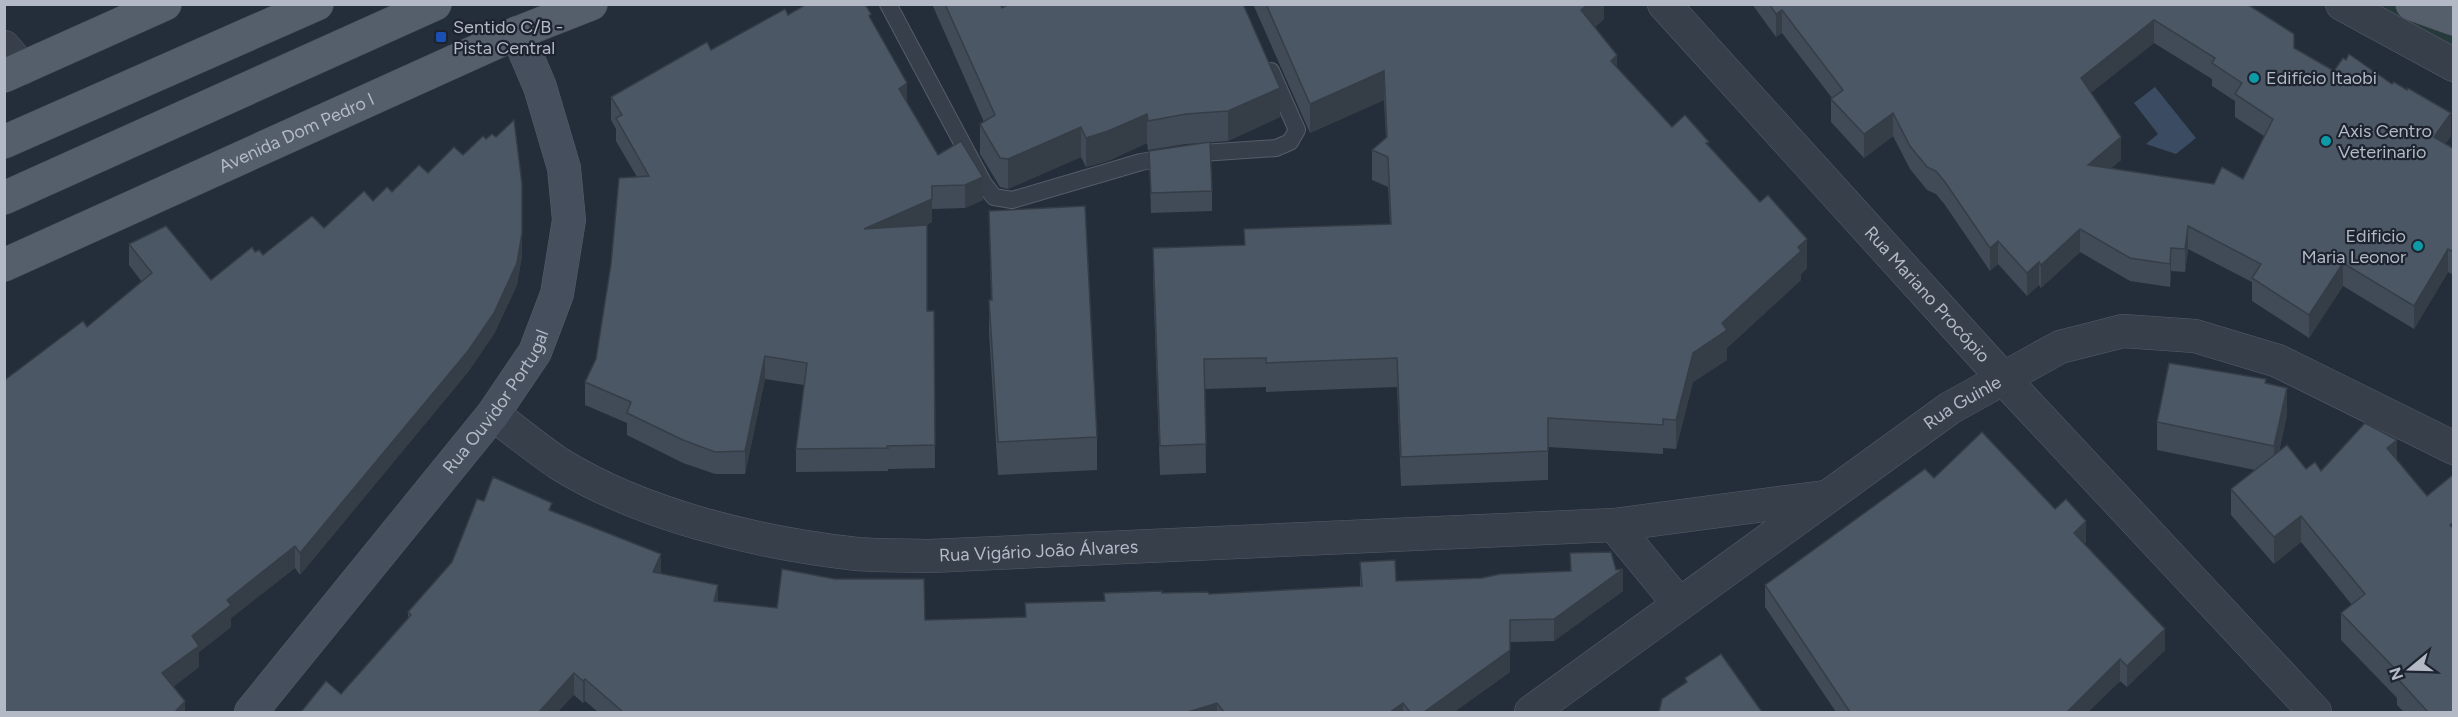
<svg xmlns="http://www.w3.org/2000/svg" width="2458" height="717" font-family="Figtree,sans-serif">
	<rect width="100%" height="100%" fill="#242d3a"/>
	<polygon fill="#26393b" points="2368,5 2453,5 2453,47"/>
	<polygon fill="#3a4b62" points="2155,87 2196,138 2176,154 2146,144 2158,134 2134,103"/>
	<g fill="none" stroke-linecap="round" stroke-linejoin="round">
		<g stroke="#565d68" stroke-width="18">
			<polyline id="lane" points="888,4 984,184 994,197 1012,200 1141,162 1187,154 1276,148 1290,142 1297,130 1271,71"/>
		</g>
		<g stroke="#565d68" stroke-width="34">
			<g id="street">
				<path id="s1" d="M 1664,4 L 2002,377 L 2315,712"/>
				<polyline points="2342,4 2454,65"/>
				<polyline points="4,47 22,68"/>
				<path id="s2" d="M 493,414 C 514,430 536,448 558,463 C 643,516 759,543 857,554 C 881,556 906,555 930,556 L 1614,525 L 1825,497"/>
				<polyline points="1614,525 1679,604"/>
				<path id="s3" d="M 1531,712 L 1950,408 L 2060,347 L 2123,331 L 2195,336 L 2278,361 L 2454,448"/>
			</g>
		</g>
		<g stroke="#565d68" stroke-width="34">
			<g id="secondary">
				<path id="s4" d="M 251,712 L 493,414 L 535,352 L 557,294 L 569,220 L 564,168 L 540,87 L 517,33"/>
			</g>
		</g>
		<g stroke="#414853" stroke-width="34">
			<g id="primary">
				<polyline points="2412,4 2454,19"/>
				<polyline points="4,76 165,4"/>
				<polyline points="4,142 317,4"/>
				<polyline points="4,198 435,4"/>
				<path id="s5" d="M 4,265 L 517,33 L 591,4"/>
			</g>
		</g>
		<use href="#lane" stroke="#373f4b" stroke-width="16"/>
		<use href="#street" stroke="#373f4b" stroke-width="33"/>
		<use href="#secondary" stroke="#464f5d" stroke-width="33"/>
		<use href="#primary" stroke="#555e6b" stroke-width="33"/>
	</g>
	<g fill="#414b57" fill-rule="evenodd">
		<polygon points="932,4 1000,4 1002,8 1280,117 1228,141 1186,144 1148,150 1147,143 1108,161 1086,167 1081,157 1008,189 1000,187 980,154 980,124 984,122"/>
		<polygon points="1253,4 1604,4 1604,19 1595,27 1617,68 1672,127 1709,146 1807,268 1801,274 1801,280 1727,348 1727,360 1693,382 1676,449 1663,448 1663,454 1548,447 1548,480 1401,486 1397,387 1266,392 1266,387 1205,389 1206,473 1160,475 1153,277 1153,248 1244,245 1244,229 1390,224 1388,187 1372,180 1372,150 1386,138 1384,100 1310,133"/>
		<path d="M 1752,4 L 2247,4 L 2294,48 L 2334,71 L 2451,136 L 2445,144 L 2454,149 L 2454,275 L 2448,272 L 2414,329 L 2343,286 L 2309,338 L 2252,301 L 2252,282 L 2188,249 L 2185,272 L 2171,271 L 2170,287 L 2130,281 L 2080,252 L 2041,288 L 2039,285 L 2027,296 L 1998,264 L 1990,271 L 1945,205 L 1936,194 L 1927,190 L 1910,169 L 1893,136 L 1864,158 L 1831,122 L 1831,99 L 1832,98 L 1782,33 L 1776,37 ZM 2154,43 L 2212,79 L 2212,86 L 2235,101 L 2235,117 L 2264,136 L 2243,179 L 2214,184 L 2111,168 L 2121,160 L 2091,92 Z"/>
		<polygon points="788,15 871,20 907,103 938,155 983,200 965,208 932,209 932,222 924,226 927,311 934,311 935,468 888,469 888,471 796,472 796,449 804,385 765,379 745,474 715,474 683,463 627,435 627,423 585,405 585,382 596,359 637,177 616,141 616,129 611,120 611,97 711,50"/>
		<polygon points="1149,151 1212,191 1212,211 1151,213"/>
		<polygon points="428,173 522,255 517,285 494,334 468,372 300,575 295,568 231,618 231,627 199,652 199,667 173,687 185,712 6,379 87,327 142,282 129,265 129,244 211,280 255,252 263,255 324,228"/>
		<polygon points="989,211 1097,437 1097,470 998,475 989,333 989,300 991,300"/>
		<polygon points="2266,383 2287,415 2279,452 2306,469 2321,471 2397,460 2454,712 2404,712 2397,705 2397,698 2341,640 2341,613 2352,605 2301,542 2274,564 2231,515 2231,489 2255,470 2157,450 2157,422"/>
		<polygon points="1934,478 2086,542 2084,544 2165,650 2127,687 2120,681 2088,712 1836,712 1765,607 1765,585"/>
		<polygon points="484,501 552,511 661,574 718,601 777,608 925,620 1025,617 1104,601 1162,593 1209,594 1360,586 1360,562 1396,581 1482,578 1570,571 1570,553 1623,591 1554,641 1510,642 1510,672 1454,712 598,712 585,701 583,703 574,695 341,694 408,619 408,612 452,562"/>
	</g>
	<g fill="#353d47">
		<polygon points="1588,4 1604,4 1604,19 1581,39 1581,10"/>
		<polygon points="1782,10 1782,33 1776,37 1776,14"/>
		<polygon points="2154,20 2154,43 2081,101 2081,78"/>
		<polygon points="1617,55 1617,85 1611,61"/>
		<polygon points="1384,71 1384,100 1310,133 1310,104"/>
		<polygon points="907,83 907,106 899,89"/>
		<polygon points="1280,88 1280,117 1228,141 1228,111"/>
		<polygon points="1893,113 1893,136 1864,158 1864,134"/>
		<polygon points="2451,113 2451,136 2434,160 2434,137"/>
		<polygon points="1147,114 1147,143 1108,161 1086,167 1086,138"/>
		<polygon points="1081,127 1081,157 1008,189 1008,159"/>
		<polygon points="2121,137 2121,160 2088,188 2088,165"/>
		<polygon points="983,177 983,200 965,208 965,185"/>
		<polygon points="932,199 932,222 864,252 864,229"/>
		<polygon points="2188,226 2188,249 2185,272 2185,249"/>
		<polygon points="2080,229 2080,252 2041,288 2041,265"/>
		<polygon points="522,233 522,255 517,285 494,334 468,372 300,575 300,553"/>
		<polygon points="1807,239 1807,268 1801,274 1801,280 1727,348 1727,360 1693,382 1676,449 1676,420 1693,353 1798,247"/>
		<polygon points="1998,241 1998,264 1990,271 1990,248"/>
		<polygon points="2171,248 2171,271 2170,287 2170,264"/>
		<polygon points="2448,249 2448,272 2414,329 2414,306"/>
		<polygon points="2039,262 2039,285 2027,296 2027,273"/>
		<polygon points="2343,263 2343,286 2309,338 2309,315"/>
		<polygon points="765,356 765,379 745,474 745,451"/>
		<polygon points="2287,388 2287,415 2274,474 2274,446"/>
		<polygon points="2397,440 2397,466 2387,448"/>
		<polygon points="2301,516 2301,542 2274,564 2274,537"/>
		<polygon points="2086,521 2086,542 2074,554 2074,533"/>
		<polygon points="295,546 295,568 231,618 231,627 199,652 199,667 162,695 162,673 192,636 227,600"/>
		<polygon points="661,554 661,576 653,572"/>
		<polygon points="1623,569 1623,591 1554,641 1554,619"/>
		<polygon points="718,585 718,607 714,601"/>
		<polygon points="2165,629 2165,650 2127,687 2127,666"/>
		<polygon points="1510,650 1510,672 1454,712 1424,712"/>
		<polygon points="2120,659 2120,681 2088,712 2068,712 2068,711"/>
		<polygon points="574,673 574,695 558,712 539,712"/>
		<polygon points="585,679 585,701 583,703 583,681"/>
		<polygon points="185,701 185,712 175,712"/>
		<polygon points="1217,703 1217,712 1188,712"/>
		<polygon points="1403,703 1403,712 1390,712"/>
	</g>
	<g fill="#4c5765" stroke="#353d47" stroke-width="1.5" fill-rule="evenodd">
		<polygon points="807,4 865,4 871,14 869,16 907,83 899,89 938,155 961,141 983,177 965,185 932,186 932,199 864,229 927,225 927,311 934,311 935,445 887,446 888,448 796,449 807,363 765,356 745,451 715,452 683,440 627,413 631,402 585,382 596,359 611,264 619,178 649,176 616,118 622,115 611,97 707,42 711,50 785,9 788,15"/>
		<polygon points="945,4 1000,4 1002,8 1009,4 1243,4 1280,88 1228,111 1186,114 1148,121 1147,114 1108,131 1086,138 1081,127 1008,159 1000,158 980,124 995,115"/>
		<polygon points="1266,4 1588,4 1581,10 1617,55 1611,61 1672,127 1685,115 1709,142 1706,143 1760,202 1768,195 1807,239 1798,247 1801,251 1722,323 1727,330 1693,353 1676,420 1663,419 1663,425 1548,418 1548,451 1401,457 1397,358 1266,363 1266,358 1204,359 1206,444 1160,446 1153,248 1245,245 1244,229 1391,224 1388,157 1372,150 1387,137 1384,71 1310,104"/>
		<path d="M 1769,4 L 2247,4 L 2294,34 L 2294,48 L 2334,71 L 2343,58 L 2346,60 L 2349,54 L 2392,84 L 2394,82 L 2407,90 L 2408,88 L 2451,113 L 2434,137 L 2454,149 L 2454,252 L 2448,249 L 2414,306 L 2343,263 L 2309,315 L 2252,278 L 2261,264 L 2188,226 L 2185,249 L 2171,248 L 2170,264 L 2130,258 L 2080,229 L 2041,265 L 2039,262 L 2027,273 L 1998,241 L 1990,248 L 1945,182 L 1936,171 L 1927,167 L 1910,146 L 1893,113 L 1864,134 L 1831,99 L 1843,90 L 1782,10 L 1776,14 ZM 2154,20 L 2215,58 L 2212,63 L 2242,83 L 2235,94 L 2273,119 L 2243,179 L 2222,167 L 2214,184 L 2088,165 L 2121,137 L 2081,78 Z"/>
		<polygon points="514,120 522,184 522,233 517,263 494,313 468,351 300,553 295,546 227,600 231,605 192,636 199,646 162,673 185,701 175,712 4,712 4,377 6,379 83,321 87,327 152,273 129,244 166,226 211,280 252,247 255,252 259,250 263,255 312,216 324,228 364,191 373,201 387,187 392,192 419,165 428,173 454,147 463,155 483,136 486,139 492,134 496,137"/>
		<polygon points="1210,142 1212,191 1151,193 1149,151"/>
		<polygon points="1085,206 1097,437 998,442 989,300 992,300 989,211"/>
		<polygon points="2169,363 2266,379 2265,383 2287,388 2274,446 2157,422"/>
		<polygon points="2365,423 2397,440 2387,448 2427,496 2454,474 2454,522 2450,525 2454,529 2454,712 2428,712 2397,678 2401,675 2341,613 2365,594 2301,516 2274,537 2231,489 2287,445 2306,469 2315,462 2321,471"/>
		<polygon points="1982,432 2055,509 2066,499 2086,521 2074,533 2165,629 2127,666 2120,659 2068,711 2070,712 1850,712 1765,585 1925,469 1934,478"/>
		<polygon points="493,477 552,503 549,510 661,554 653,572 718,585 714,601 777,608 782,569 835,579 924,579 925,620 1026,617 1025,603 1105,601 1104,593 1162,591 1162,593 1208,592 1209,594 1362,586 1360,562 1395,560 1396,581 1482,578 1500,574 1571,571 1570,553 1611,552 1616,570 1623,569 1554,619 1510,620 1510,650 1424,712 1410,712 1403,703 1390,712 1224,712 1217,703 1188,712 623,712 585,679 583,681 574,673 539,712 301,712 326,681 341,694 411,615 408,612 452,562 477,499 484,501"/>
		<polygon points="1721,654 1762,712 1659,712 1662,699 1687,682 1685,678"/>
	</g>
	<rect fill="#1a4fb4" stroke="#1d242f" stroke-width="2" x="435" y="31" width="12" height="12" rx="3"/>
	<g fill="#0f9aa8" stroke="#1d242f" stroke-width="2">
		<circle cx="2254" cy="78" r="6"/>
		<circle cx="2326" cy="141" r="6"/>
		<circle cx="2418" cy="246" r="6"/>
	</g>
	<g text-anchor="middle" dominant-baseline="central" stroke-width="4.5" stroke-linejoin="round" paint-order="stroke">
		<g font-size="18" fill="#b3bac6" stroke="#1d242f" text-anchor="start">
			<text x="453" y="27">Sentido C/B -<tspan x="453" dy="21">Pista Central</tspan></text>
			<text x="2266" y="78">Edifício Itaobi</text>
			<text x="2338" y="131">Axis Centro<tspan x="2338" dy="21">Veterinario</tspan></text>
			<text x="2406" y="236" text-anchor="end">Edificio<tspan x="2406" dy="21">Maria Leonor</tspan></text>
		</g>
		<g font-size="18" fill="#b3bac6" stroke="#1d242f">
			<text stroke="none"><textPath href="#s5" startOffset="321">Avenida Dom Pedro I</textPath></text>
			<text stroke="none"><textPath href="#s1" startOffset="392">Rua Mariano Procópio</textPath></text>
			<text stroke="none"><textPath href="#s4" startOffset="396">Rua Ouvidor Portugal</textPath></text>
			<text stroke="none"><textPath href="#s3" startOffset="531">Rua Guinle</textPath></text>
			<text stroke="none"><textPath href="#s2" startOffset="578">Rua Vigário João Álvares</textPath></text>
		</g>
	</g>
	<rect width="2458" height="717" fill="none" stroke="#b3bac6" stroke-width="12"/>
	<g transform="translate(2410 669) rotate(251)" stroke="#1d242f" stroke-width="4.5" paint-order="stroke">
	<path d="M0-4.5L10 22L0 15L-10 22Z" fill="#b3bac6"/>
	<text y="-9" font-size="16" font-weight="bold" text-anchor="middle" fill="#b3bac6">N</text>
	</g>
</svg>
